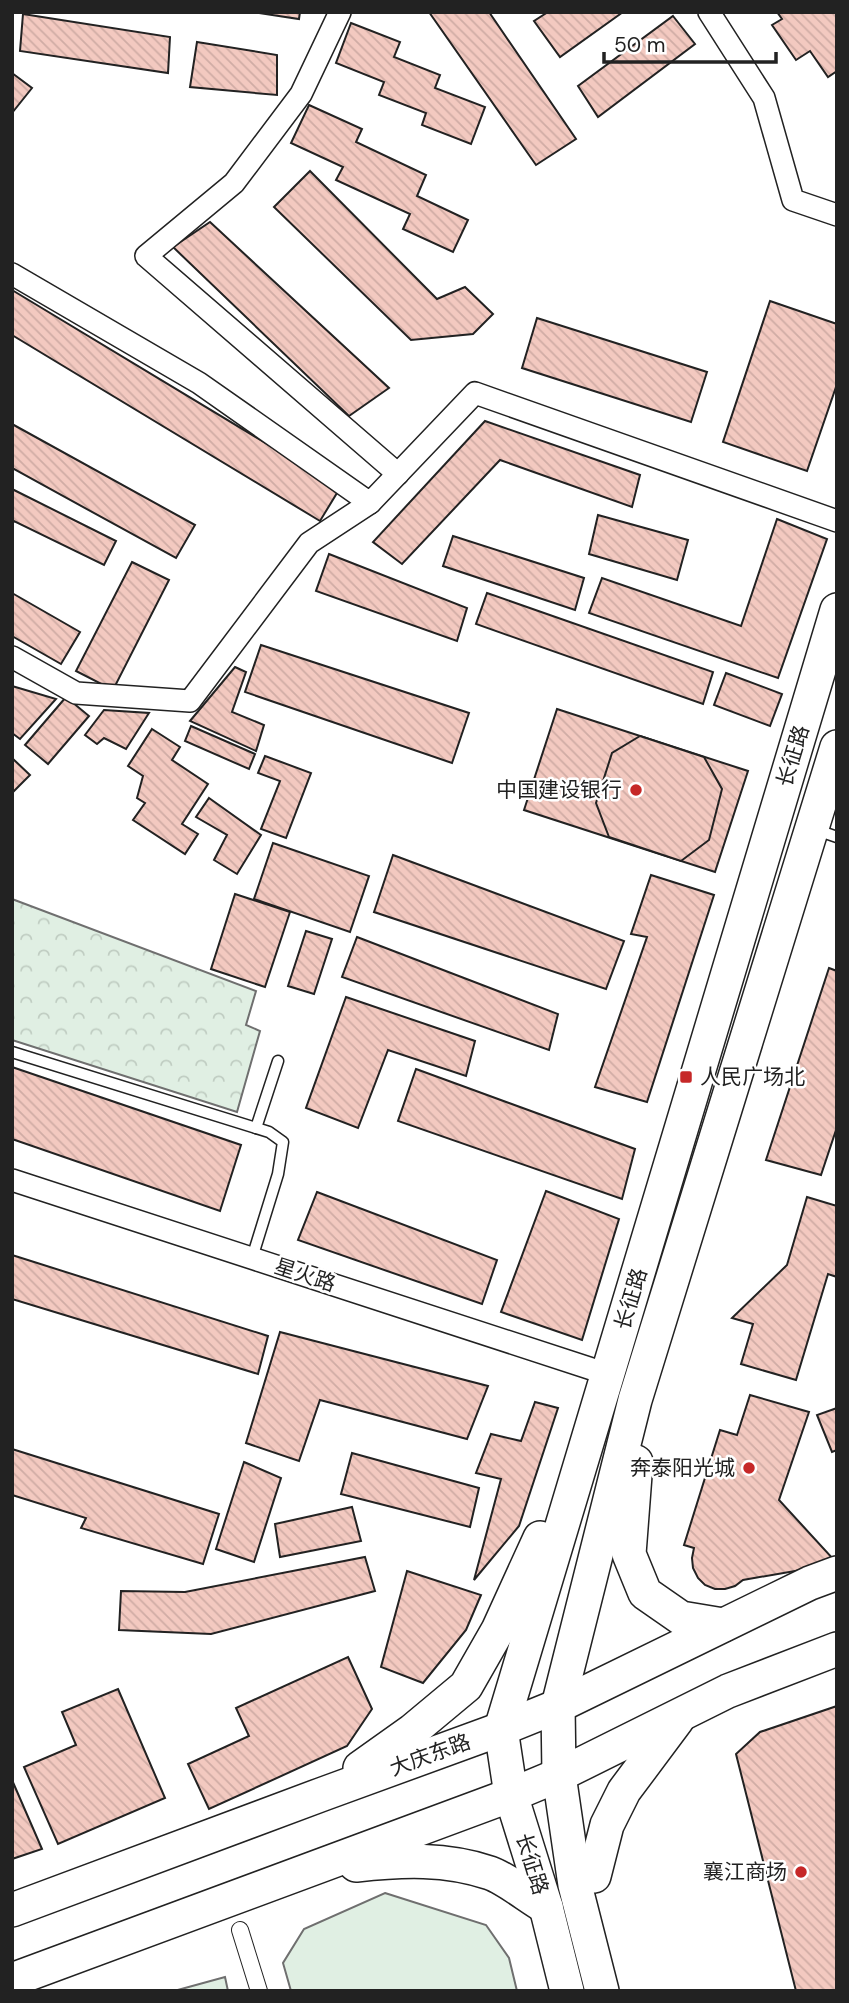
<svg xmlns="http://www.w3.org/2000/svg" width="849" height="2003" font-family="'DM Sans','Noto Sans SC',sans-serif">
	<defs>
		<pattern id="forest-crowns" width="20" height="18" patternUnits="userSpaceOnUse" patternTransform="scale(1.75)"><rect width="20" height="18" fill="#e0efe3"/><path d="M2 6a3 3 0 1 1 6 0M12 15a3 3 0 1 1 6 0" fill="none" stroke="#c0cdc2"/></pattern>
		<pattern id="building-back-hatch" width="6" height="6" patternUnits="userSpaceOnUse" patternTransform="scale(1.75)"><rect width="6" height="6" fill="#f3c9c0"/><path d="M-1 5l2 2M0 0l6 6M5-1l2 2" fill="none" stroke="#d0aca5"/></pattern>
	</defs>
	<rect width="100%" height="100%" fill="#fff"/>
	<g fill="#e0efe3" stroke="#6f6f6f" stroke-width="2">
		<polygon points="385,1893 486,1925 509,1958 517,1991 291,1991 283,1963 304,1929"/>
		<polygon points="225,1977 228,1991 174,1991"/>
	</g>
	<polygon fill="url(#forest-crowns)" stroke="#6f6f6f" stroke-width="2" points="12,899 256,991 246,1025 260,1031 237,1112 12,1040"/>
	<g fill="url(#building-back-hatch)" stroke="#222" stroke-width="2">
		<polygon points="253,12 300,12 299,19"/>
		<polygon points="429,12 489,12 576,139 536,165"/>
		<polygon points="548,12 623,12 560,57 534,21"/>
		<polygon points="777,12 837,12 837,71 828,77 810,51 796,60 772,25 782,19"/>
		<polygon points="23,14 170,37 168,73 20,51"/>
		<polygon points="673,16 695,44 598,117 578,86"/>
		<polygon points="351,23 400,42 394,57 440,75 435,88 485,107 471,144 422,125 426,113 379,95 384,82 336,63"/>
		<polygon points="197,42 277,55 277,95 190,87"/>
		<polygon points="12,73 32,88 12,113"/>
		<polygon points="309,105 362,129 356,142 426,175 417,196 468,220 453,252 403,229 410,214 336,180 343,167 291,143"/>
		<polygon points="310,171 437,299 465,287 493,314 473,334 411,340 274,207"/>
		<polygon points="210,222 389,388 349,416 173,247"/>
		<polygon points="12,290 340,488 320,521 12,335"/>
		<polygon points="770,301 837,324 837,384 807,471 723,442"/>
		<polygon points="537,318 707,372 691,422 522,368"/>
		<polygon points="485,421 640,475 632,507 500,460 402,564 373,542"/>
		<polygon points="12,424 195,525 176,558 12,468"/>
		<polygon points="12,489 116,541 104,565 14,521 12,525"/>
		<polygon points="598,515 688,540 677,580 589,554"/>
		<polygon points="777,519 827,539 778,678 589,613 602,578 741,626"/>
		<polygon points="453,536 584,578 575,610 443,566"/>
		<polygon points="329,554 467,608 457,641 316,591"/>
		<polygon points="132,562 169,580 113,690 76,671"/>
		<polygon points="12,593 80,632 61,664 12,636"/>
		<polygon points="487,593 713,672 703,704 476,624"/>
		<polygon points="261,645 469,713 452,763 245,692"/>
		<polygon points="235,667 246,672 232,712 264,725 256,751 190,721"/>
		<polygon points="726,673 782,694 770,726 714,705"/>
		<polygon points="12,686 56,699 20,739 12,733"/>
		<polygon points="66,697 89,716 48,764 25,745"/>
		<polygon points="557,709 748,771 715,872 524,810"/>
		<polygon points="104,710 149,713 126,749 104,738 97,744 85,735"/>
		<polygon points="191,726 255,754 249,769 185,741"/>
		<polygon points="152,729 180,747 172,760 208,784 182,824 198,834 185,854 133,820 145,803 137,798 143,776 128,766"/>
		<polygon points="640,736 704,757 722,789 709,840 681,861 609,837 596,803 612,753"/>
		<polygon points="265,756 311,773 286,838 261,829 280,781 258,773"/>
		<polygon points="12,758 30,775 12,793"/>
		<polygon points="209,798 261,835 237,874 214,860 227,835 196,817"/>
		<polygon points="273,843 369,876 350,932 254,899"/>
		<polygon points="393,855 624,941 606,989 374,912"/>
		<polygon points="651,875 714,895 647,1102 595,1087 647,937 631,934"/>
		<polygon points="235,894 290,912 265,987 211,969"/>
		<polygon points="306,931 332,939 314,994 288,986"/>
		<polygon points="357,937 558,1014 549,1050 342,977"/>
		<polygon points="829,968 837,971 837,1127 821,1175 766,1160"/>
		<polygon points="346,997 475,1041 466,1076 388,1050 358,1128 306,1108"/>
		<polygon points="12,1067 241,1145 220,1211 12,1139"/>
		<polygon points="416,1069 635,1149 622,1199 398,1121"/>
		<polygon points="546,1191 619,1219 582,1340 501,1312"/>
		<polygon points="317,1192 497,1260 482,1304 298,1240"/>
		<polygon points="807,1197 837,1206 837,1277 828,1274 796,1380 741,1364 753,1324 732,1318 787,1265"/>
		<polygon points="12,1255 268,1336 258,1374 12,1299"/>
		<polygon points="280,1332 488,1386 467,1439 320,1400 299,1461 246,1443"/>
		<polygon points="750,1395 809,1412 779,1500 835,1561 818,1567 743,1580 735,1586 725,1589 715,1589 705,1585 698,1578 693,1568 692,1558 694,1548 684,1545 720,1430 737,1435"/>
		<polygon points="535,1402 558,1408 519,1526 474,1580 501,1479 476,1473 491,1434 521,1441"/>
		<polygon points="837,1408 837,1450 832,1452 817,1415"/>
		<polygon points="12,1449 219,1514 203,1564 81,1528 86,1518 12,1495"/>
		<polygon points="352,1453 479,1488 470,1527 341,1494"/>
		<polygon points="244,1462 281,1478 254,1562 216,1549"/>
		<polygon points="352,1507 361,1541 280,1557 275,1524"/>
		<polygon points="365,1557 375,1591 211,1634 119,1630 121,1591 185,1592"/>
		<polygon points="407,1571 481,1595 466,1630 423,1683 381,1667"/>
		<polygon points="348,1657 372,1709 347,1746 209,1809 188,1764 249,1736 236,1708"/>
		<polygon points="118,1689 165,1798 58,1844 24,1767 76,1745 62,1712"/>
		<polygon points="837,1706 837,1991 796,1991 736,1754 760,1732"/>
		<polygon points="12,1780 42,1849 12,1859"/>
	</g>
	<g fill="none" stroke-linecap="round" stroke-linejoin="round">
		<g stroke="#222" stroke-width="13">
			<g id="service">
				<polyline points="814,829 837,837"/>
				<polyline points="12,1052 269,1132 283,1142 278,1174 252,1258"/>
				<polyline points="256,1128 278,1061"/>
			</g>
		</g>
		<g stroke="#222" stroke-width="18">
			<polyline id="pedestrian" points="240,1930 259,1991"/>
		</g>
		<g stroke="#222" stroke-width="24">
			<g id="minor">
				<polyline points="340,12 301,94 234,183 146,256 398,474"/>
				<polyline points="709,12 764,98 793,200 837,215"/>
				<polyline points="12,274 199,383 370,503 475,393 837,521"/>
				<polyline points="12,657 76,693 190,701 309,543 370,503"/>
				<polyline points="12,1180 598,1371"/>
			</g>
		</g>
		<g stroke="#222" stroke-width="36">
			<g id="primary">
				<polyline points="636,1462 629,1554 645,1593 681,1618 723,1625"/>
				<polyline points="360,1768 412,1731 466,1686 498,1630 540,1538"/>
				<path d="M 356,1865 C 402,1860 446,1858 490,1873 C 507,1879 530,1898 546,1907"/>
				<polyline points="594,1876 607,1825 624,1791 677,1720"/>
				<polyline points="12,1910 323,1794 501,1729 558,1706 810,1583 837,1573"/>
				<polyline points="12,1980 511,1795 559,1775 728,1691 837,1649"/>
				<polyline points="567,1991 546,1907 511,1795 501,1729 837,610"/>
				<polyline points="602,1991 575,1885 559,1775 558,1706 635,1400 837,747"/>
			</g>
		</g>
		<use href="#service" stroke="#fff" stroke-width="10"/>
		<use href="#pedestrian" stroke="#fff" stroke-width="16"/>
		<use href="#minor" stroke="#fff" stroke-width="21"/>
		<use href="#primary" stroke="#fff" stroke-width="33"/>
	</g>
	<g fill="#c62828" stroke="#fff" stroke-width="2.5">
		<circle cx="636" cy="790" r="7"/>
		<rect x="679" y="1070" width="14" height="14" rx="3.5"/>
		<circle cx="749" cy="1468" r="7"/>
		<circle cx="801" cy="1872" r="7"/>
	</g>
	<g text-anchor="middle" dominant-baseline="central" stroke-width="5" stroke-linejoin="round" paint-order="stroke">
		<g font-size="21" fill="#222" stroke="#fff">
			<text transform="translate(793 756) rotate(-73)">长征路</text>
			<text transform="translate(305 1275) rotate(18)">星火路</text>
			<text transform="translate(631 1299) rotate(-73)">长征路</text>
			<text transform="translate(430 1755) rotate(-20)">大庆东路</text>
			<text transform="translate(532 1864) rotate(73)">长征路</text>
		</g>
		<g font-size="21" fill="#222" stroke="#fff" text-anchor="end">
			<text x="622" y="790">中国建设银行</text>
			<text x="700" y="1077" text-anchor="start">人民广场北</text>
			<text x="735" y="1468">奔泰阳光城</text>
			<text x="787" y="1872">襄江商场</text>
		</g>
	</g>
	<rect width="849" height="2003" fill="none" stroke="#222222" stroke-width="28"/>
	<path d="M604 52v10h172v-10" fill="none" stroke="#222222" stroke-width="3.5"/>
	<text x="614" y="52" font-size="21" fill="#222222" stroke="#ffffff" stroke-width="5" paint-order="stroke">50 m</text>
</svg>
